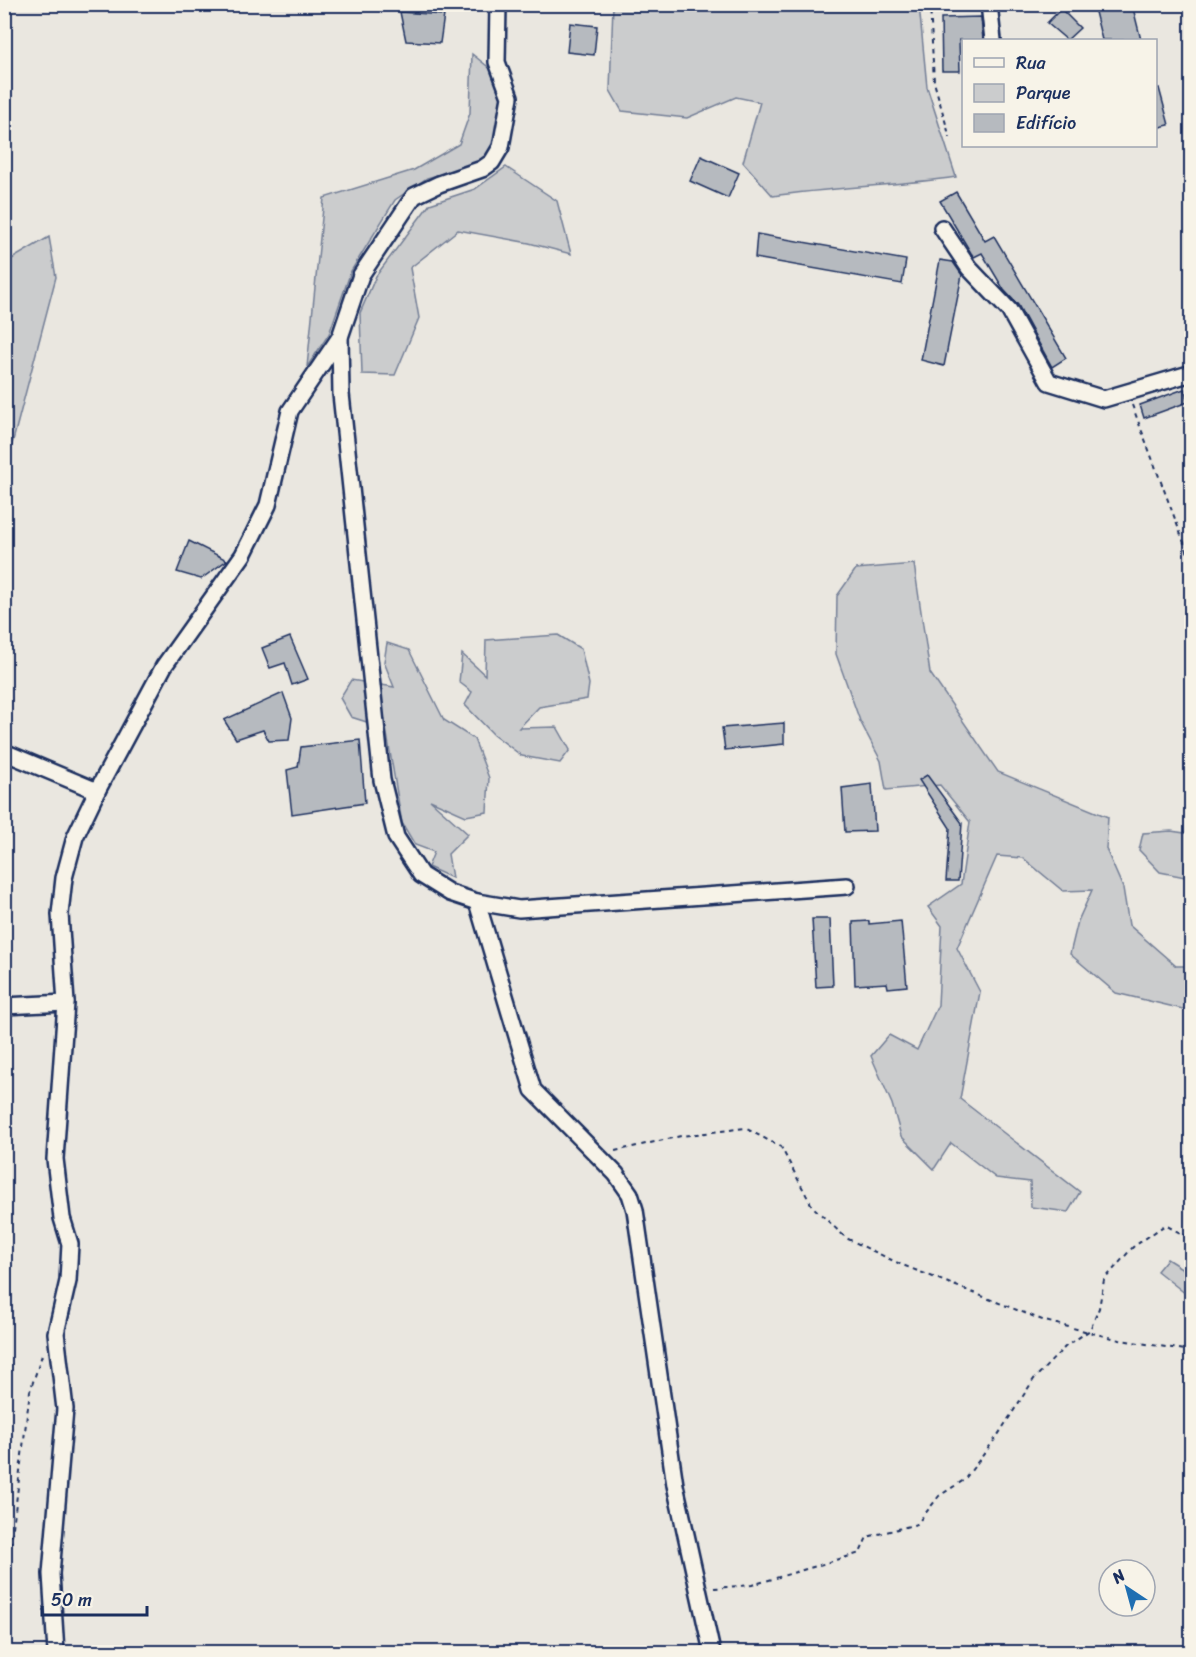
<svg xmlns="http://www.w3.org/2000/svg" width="1196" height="1657" font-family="Sriracha,sans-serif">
	<rect width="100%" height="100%" fill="#eae7e0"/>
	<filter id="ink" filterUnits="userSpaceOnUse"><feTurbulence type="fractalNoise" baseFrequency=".0167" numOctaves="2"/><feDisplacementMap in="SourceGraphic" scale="12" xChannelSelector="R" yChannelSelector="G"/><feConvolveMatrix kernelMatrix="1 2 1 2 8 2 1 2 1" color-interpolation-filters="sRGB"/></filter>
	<g filter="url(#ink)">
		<g fill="#cbcccd" stroke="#737e96" stroke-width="1.5">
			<path d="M 613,5 L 919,5 L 927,87 L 956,177 C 895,186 834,187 773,196 L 743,162 L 760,102 L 736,97 L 687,118 L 622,111 L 610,90 Z"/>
			<polygon points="472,54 492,70 501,97 504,113 494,146 478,164 427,178 395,200 351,271 329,334 307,367 324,198 414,170 459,144 470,113"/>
			<polygon points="506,167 557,201 571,254 529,243 458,230 410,268 419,318 395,375 362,374 360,313 376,276 430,204 475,189"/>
			<polygon points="49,237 56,277 5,471 5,263"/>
			<polygon points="914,564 930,673 998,772 1108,817 1106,849 1123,888 1129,925 1176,966 1191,966 1191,1011 1116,993 1070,954 1078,921 1092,890 1063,891 1023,858 997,856 957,948 980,992 960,1099 1080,1192 1068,1212 1031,1207 1030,1182 996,1178 951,1143 934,1169 901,1136 892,1104 871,1056 889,1035 917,1050 938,1005 942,926 928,907 961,884 970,822 940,785 886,790 881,761 860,721 836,654 837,596 856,569"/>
			<polygon points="558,635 581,649 589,684 587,699 539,707 519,728 557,727 570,750 560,763 522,756 493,734 465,705 472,692 459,682 462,654 485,675 486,640"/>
			<polygon points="387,643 409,650 444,720 474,739 489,778 487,812 466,816 430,800 468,834 448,854 452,878 428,867 434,852 415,845 402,823 386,728 351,717 340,698 351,680 394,687 384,662"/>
			<polygon points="1171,831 1191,834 1191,873 1185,877 1160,872 1139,850 1143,833"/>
			<polygon points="1167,1259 1191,1274 1191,1298 1157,1271"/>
		</g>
		<g fill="#b6babf" stroke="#1b2f5e" stroke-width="1.5">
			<polygon points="1093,4 1132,4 1141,40 1102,40"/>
			<polygon points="1061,9 1080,28 1067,40 1047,23"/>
			<polygon points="400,12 444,15 440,43 406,41"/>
			<polygon points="981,17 983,40 959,40 960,71 942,71 941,18"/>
			<polygon points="570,23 597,26 594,55 567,52"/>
			<polygon points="1159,88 1169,125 1155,128 1155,89"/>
			<polygon points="701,156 739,173 728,198 690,181"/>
			<polygon points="956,192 985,241 994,236 1066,358 1052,367 1018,305 1004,290 982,253 974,257 971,253 940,201"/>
			<polygon points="757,234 906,260 902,284 755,258"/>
			<polygon points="940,260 953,262 962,275 944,366 921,360"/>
			<polygon points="1184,389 1188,402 1144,418 1140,405"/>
			<polygon points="189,541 227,560 201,579 177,572"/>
			<polygon points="290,637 308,679 292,685 285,663 270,668 262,648"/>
			<polygon points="283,693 292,718 289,740 269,741 263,730 236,739 224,720"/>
			<polygon points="784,723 784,744 725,750 722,728"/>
			<polygon points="360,740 365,803 292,814 287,770 298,767 301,747"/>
			<polygon points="927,775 962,823 958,881 946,881 950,828 919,780"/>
			<polygon points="872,784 875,831 845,832 842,788"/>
			<polygon points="812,919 830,919 833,986 816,987"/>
			<polygon points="869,921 869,924 901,921 907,986 888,988 887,983 855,985 853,922"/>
		</g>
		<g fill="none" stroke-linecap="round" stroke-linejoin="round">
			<g stroke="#1b2f5e" stroke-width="20">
				<g id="minor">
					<polyline points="498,4 497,62 510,97 501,147 492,162 482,169 439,184 414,196 361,275 340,337 341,394 382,780 396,837 421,875 450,893 477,902 519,909 847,886"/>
					<polyline points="989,4 993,40"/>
					<polyline points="942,228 969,268 1009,310 1049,382 1104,399 1192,373"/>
					<polyline points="4,752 97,791"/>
					<polyline points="477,902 533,1090 616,1174 630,1194 635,1210 675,1485 712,1652"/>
					<polyline points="4,1006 66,1003"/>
					<polyline points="56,1652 51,1574 65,1409 56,1333 68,1281 70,1244 62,1218 55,1159 66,1003 60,914 64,878 75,837 97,791 164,666 243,555 268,505 290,411 340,337"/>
				</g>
			</g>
			<g stroke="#1b2f5e" stroke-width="2" stroke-dasharray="4.5 4.5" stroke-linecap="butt">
				<polyline points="930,4 934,82 950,138"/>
				<polyline points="1132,405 1192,564"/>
				<polyline points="615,1151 681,1136 745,1128 781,1147 812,1206 846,1238 900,1264 1045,1321 1120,1340 1192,1351"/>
				<polyline points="714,1588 752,1585 860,1553 867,1537 917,1524 939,1496 964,1480 996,1438 1034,1379 1065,1347 1090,1330 1099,1308 1104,1280 1133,1247 1165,1225 1192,1239"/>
				<polyline points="4,1599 30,1391 43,1352"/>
			</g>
			<use href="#minor" stroke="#f7f3e8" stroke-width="15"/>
		</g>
	</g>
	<rect width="1196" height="1657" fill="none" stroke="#f7f3e8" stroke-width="24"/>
	<rect x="12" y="12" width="1172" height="1633" fill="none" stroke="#1b2f5e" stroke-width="2" filter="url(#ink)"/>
	<rect x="962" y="39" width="195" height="108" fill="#f7f3e8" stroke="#9fa5b1" stroke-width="1.5"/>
	<rect x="974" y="58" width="30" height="9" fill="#f7f3e8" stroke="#9fa5b1" stroke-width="1.5"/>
	<text x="1016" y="69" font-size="18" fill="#1b2f5e">Rua</text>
	<rect x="974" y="84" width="30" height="18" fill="#cbcccd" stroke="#9fa5b1" stroke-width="1.5"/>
	<text x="1016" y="99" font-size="18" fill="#1b2f5e">Parque</text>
	<rect x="974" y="114" width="30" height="18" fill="#b6babf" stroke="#9fa5b1" stroke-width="1.5"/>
	<text x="1016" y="129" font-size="18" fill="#1b2f5e">Edifício</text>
	<g transform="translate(1127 1588) rotate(324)"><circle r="28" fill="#f7f3e8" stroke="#9fa5b1" stroke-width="1.5"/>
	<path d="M0-4.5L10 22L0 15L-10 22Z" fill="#1f6fb2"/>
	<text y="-9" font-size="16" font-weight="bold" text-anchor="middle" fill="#1b2f5e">N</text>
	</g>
	<path d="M42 1606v9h105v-9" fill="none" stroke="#1b2f5e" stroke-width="3"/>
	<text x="51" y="1606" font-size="18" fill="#1b2f5e" stroke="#f7f3e8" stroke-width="4.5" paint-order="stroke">50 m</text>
</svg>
